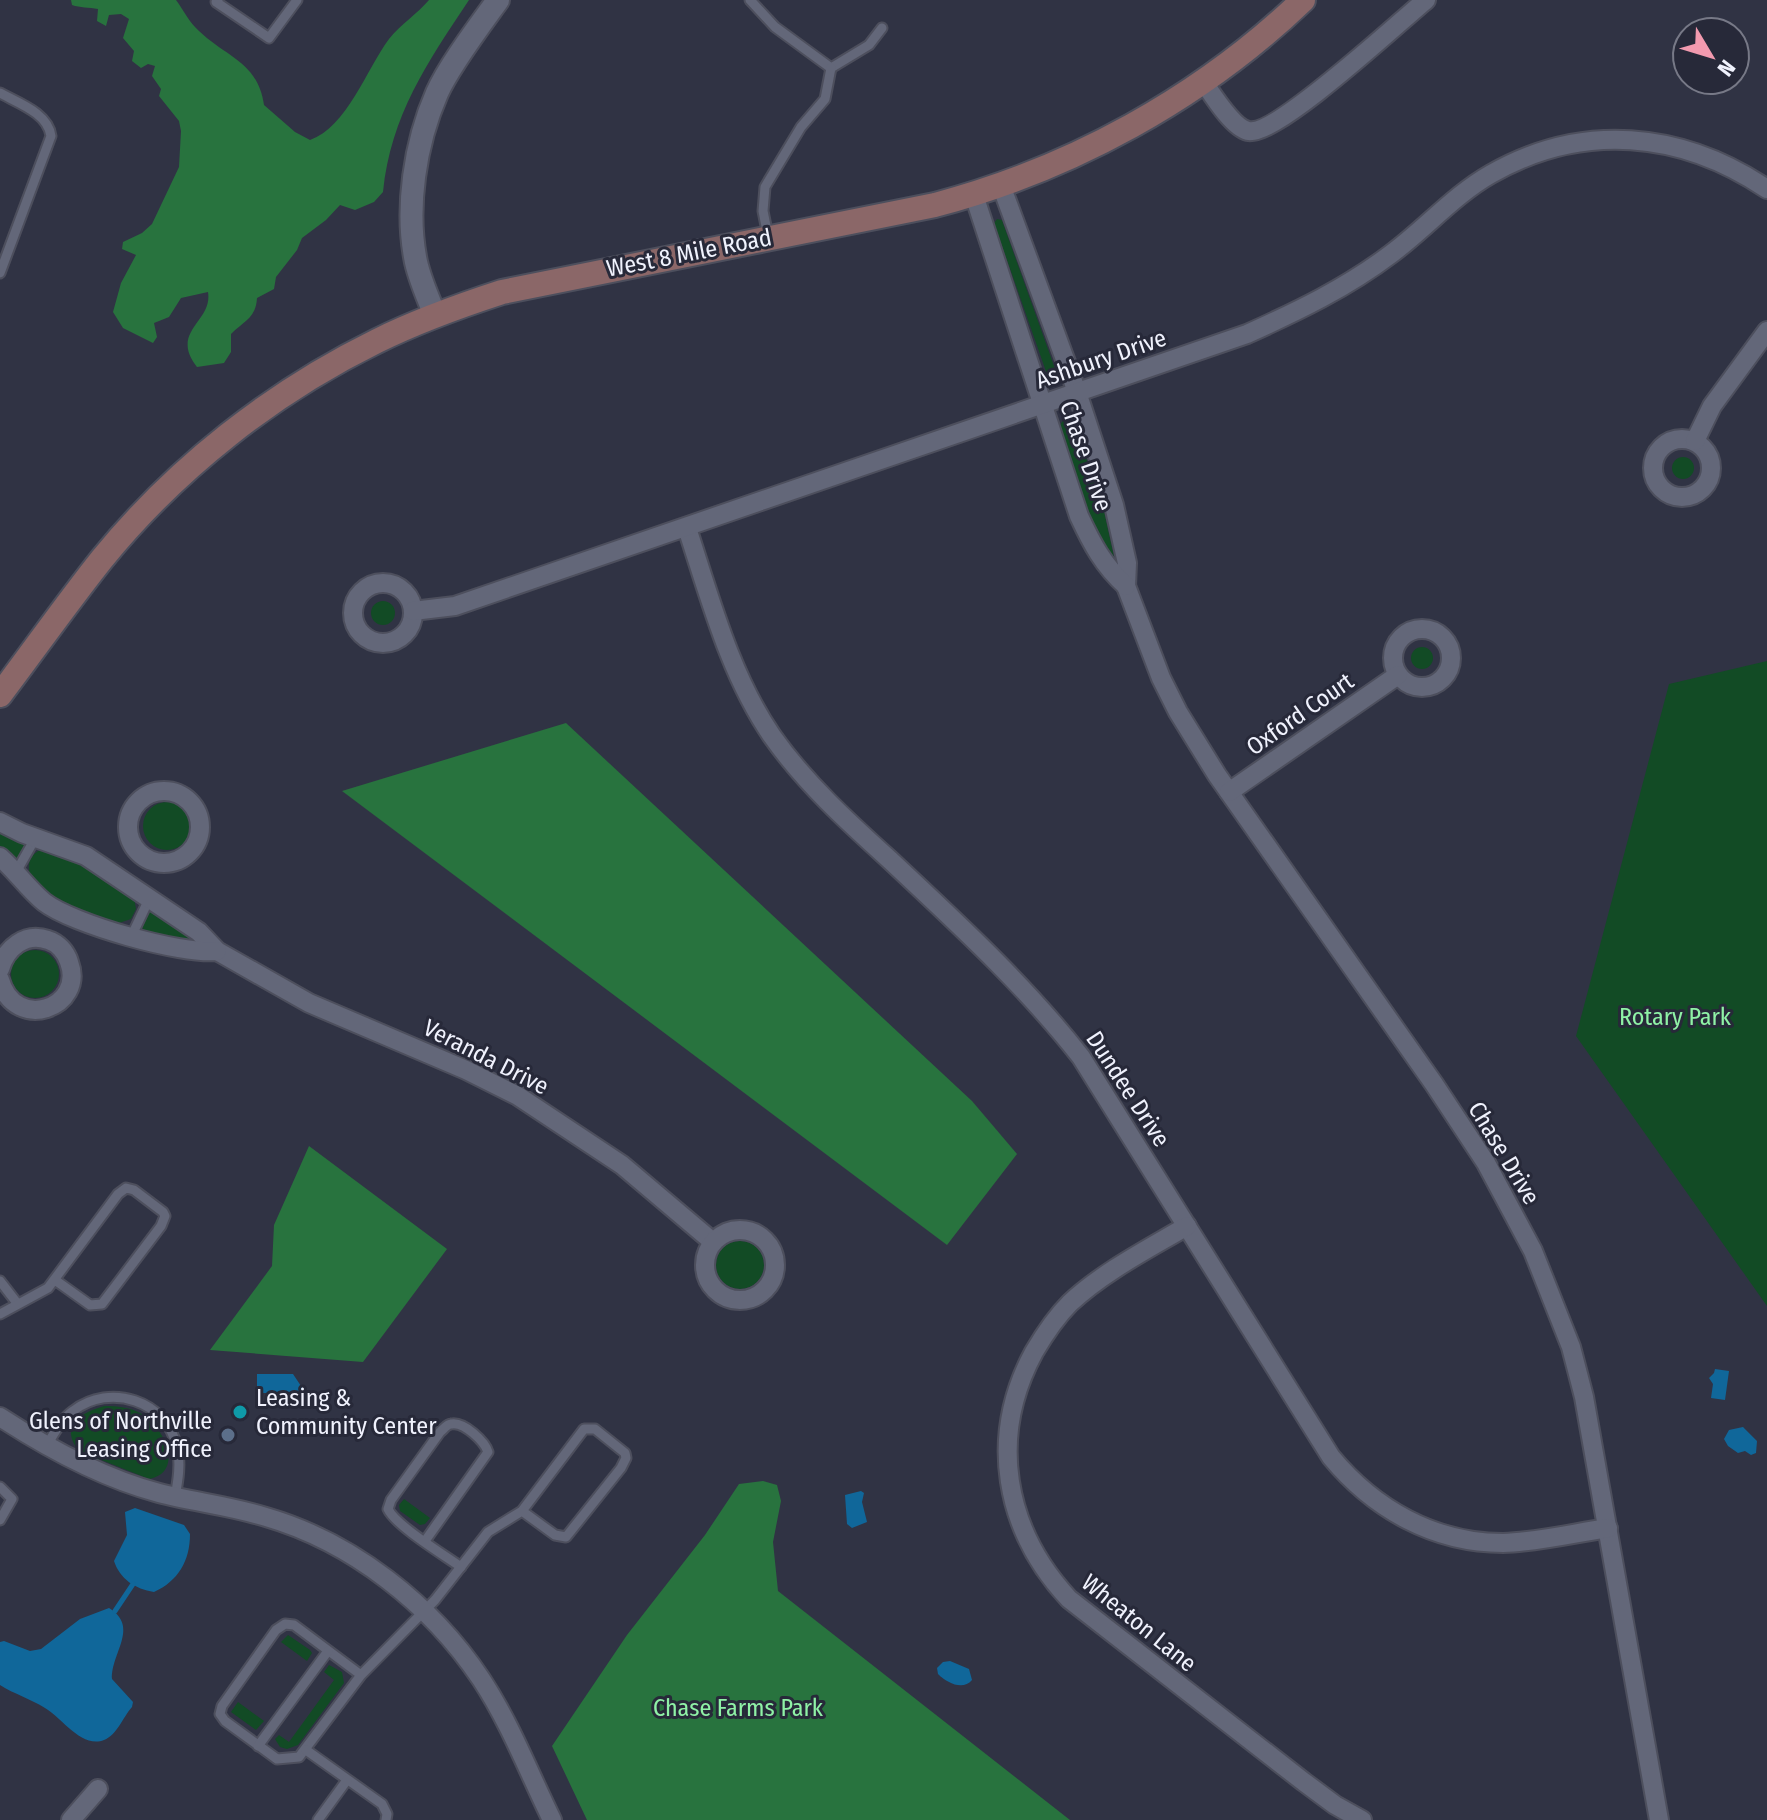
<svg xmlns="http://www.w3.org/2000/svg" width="1767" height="1820" font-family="'Fira Sans Condensed',sans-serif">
	<rect width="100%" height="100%" fill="#303344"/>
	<g fill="#124b25">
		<polygon points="997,219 1002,220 1004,226 1058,377 1054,380 1049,380 994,223"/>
		<polygon points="1064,419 1074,422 1104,511 1114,557 1112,560 1089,517 1058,428"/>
		<circle cx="1683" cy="468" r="11"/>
		<circle cx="383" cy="613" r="12"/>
		<circle cx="1422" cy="658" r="11"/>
		<polygon points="1767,661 1767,1306 1576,1036 1669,684"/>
		<circle cx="167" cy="826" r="24"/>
		<polygon points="0,833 27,845 21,858 14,858 0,846"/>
		<path d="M 42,849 L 77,859 L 134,898 L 136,909 L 131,919 L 116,924 L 60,904 L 32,880 C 26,867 28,855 42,849 Z"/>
		<path d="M 151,910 L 199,942 C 181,940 155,940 142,928 Z"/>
		<circle cx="35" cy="974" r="24"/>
		<circle cx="740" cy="1265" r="24"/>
		<path d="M 104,1406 C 117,1406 130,1407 142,1414 C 163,1426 186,1472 149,1479 L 79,1451 C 59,1426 80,1413 104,1406 Z"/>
		<polygon points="404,1499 430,1518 425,1524 420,1525 400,1511 399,1505"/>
		<polygon points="288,1635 310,1650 312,1653 307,1661 281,1642"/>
		<polygon points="329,1665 342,1672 344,1683 298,1745 287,1749 280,1747 275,1739 279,1735 289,1742 334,1680 324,1672"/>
		<polygon points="238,1702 264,1721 256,1730 231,1712"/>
	</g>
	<g fill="#28733e">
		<path d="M 71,0 L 176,0 C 184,11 189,22 199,31 C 226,57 258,62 264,105 L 295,132 L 310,140 C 347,127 366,70 389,39 C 401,24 417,14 429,0 L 469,0 C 427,63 391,115 383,192 L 374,202 L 355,210 L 340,205 L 326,220 L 302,238 L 297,250 L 276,277 L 274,289 L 257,298 C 256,318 244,321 231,334 L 231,352 L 224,363 L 197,367 C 169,331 213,322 208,292 L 181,298 L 169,317 L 154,323 L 157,337 L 153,343 L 123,328 L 113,312 L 121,283 L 136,255 L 122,249 L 123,242 L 142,233 L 152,224 L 179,167 L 181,131 L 179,121 L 159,96 L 161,89 L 152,76 L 155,66 L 148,64 L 141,68 L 132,61 L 134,51 L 123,38 L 129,19 L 121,14 L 109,15 L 106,26 L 97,21 L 98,9 C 89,7 80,8 72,5 Z"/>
		<polygon points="566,723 972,1101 1017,1154 947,1245 342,791"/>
		<polygon points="309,1146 447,1249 363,1362 210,1350 272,1266 274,1225"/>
		<polygon points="763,1481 777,1485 781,1501 773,1542 778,1591 1070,1820 587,1820 552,1746 627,1635 705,1535 739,1484"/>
	</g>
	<g fill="#10679a">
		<polygon points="1715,1369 1729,1371 1725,1400 1711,1398 1713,1384 1709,1378 1714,1373"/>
		<polygon points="293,1374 305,1392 291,1401 286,1393 257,1393 257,1374"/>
		<polygon points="1743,1427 1757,1441 1756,1453 1751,1455 1745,1451 1738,1453 1728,1446 1724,1439 1729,1430"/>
		<polygon points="861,1491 864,1493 862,1502 867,1522 852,1528 847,1524 845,1495"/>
		<path d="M 135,1508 L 184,1525 L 190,1534 C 190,1561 178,1581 154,1592 C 135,1589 120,1579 114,1561 L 127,1535 L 125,1512 Z"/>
		<path d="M 109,1608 C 140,1627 111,1653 112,1679 L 133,1702 L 132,1707 C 123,1717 117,1735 104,1740 C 82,1749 61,1717 45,1708 C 31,1699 14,1694 0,1685 L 0,1642 L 4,1641 L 30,1651 L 41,1649 L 80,1619 Z"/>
		<path d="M 950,1661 L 969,1669 L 972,1680 C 963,1691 947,1683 938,1674 L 937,1668 L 943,1662 Z"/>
	</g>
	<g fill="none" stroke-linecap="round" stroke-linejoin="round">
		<polyline stroke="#10679a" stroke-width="5" points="115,1611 133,1584"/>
		<g stroke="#4d4f5d" stroke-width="13">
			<g id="service">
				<polyline points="218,0 216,2 269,38 297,0"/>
				<polyline points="750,0 775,27 831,68 869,45 882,28"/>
				<path d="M 0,93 C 18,103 48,113 51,136 L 0,273"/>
				<polyline points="768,236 763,211 765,187 801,127 825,99 831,68"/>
				<polyline points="16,872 36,837"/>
				<polyline points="132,935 150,897"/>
				<polyline points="0,1281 17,1303"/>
				<polyline points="0,1314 48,1288 118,1194 126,1188 134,1190 163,1212 165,1216 161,1226 102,1304 90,1305 55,1280"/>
				<path d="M 47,1446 C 53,1434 62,1419 73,1411 C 110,1382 167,1401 177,1447 C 181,1463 178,1481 175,1497"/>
				<polyline points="0,1487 12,1499 0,1520"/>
				<path d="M 425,1541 L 488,1452 C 485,1442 464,1421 451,1424 C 447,1424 443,1430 440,1432 L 391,1500 L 388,1509 C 395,1525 444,1555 461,1567"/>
				<polyline points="361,1675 294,1625 285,1624 276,1630 222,1706 220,1714 225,1721 277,1759 299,1757 361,1675 435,1600 488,1532 522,1511 584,1429 595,1429 625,1453 626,1458 621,1468 566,1537 555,1535 522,1511"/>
				<polyline points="258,1746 328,1651"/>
				<polyline points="306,1750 382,1804 387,1814 386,1820"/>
				<polyline points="318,1820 347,1780"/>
			</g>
		</g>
		<g stroke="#4d4f5d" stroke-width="22">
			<g id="minor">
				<path d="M 1203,81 C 1212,94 1232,127 1248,131 C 1276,137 1399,22 1426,0"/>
				<polyline points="1001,185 1077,392 1114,505 1127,563 1126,586 1161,678 1178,712 1217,775 1434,1084 1486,1163 1533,1251 1571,1347 1584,1397 1659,1820"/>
				<path d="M 974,195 L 1079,516 C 1092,544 1103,565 1126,586"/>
				<circle cx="1682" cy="468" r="29"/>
				<polyline points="1695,441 1712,406 1767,331"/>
				<path d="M 687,528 C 710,598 730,675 772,736 C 805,783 848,822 890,860 C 957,923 1024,984 1081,1057 L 1331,1457 C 1374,1509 1434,1543 1503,1543 C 1538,1542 1574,1533 1608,1528"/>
				<circle cx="383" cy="613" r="30"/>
				<path d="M 413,611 L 455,606 L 1247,334 C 1298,311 1346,288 1391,254 C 1425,229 1454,195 1491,174 C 1582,122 1681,131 1767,189"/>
				<circle cx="1422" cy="658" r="29"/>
				<circle cx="164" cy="827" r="36"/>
				<polyline points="1229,792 1398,675"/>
				<polyline points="0,822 22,833 86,856 199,932 217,951 309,1003 466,1070 518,1096 622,1165 713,1242"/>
				<path d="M 0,857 C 16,871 28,889 44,902 C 72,924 182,955 217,951"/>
				<path d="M 0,969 C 6,948 25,932 48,940 C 58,943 66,952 69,962 C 86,1008 15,1033 0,980"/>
				<path d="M 1187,1226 C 1148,1249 1103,1272 1070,1303 C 1056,1317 1044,1335 1034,1352 C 988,1437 1004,1529 1069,1599 L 1304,1782 L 1335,1805 L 1362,1820"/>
				<circle cx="740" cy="1265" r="35"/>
				<path d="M 0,1417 C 49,1449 102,1478 159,1493 C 194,1502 231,1506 266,1517 C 352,1542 431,1604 481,1679 C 510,1723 529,1773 552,1820"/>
				<polyline points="71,1820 98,1789"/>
			</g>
		</g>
		<g stroke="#4d4f5d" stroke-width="26">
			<path id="tertiary" d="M 435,315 C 428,298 420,280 416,262 C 405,209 415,143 437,93 C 449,66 480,25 498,0"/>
		</g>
		<g stroke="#4d4f5d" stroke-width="28">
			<path id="secondary" d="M 0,695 C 34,650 67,603 102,559 C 176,468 273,392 377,341 C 417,321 459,306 502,292 L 935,205 C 1071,169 1201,98 1303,0"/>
		</g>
		<use href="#service" stroke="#636779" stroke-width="9"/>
		<use href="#minor" stroke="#636779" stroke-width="18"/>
		<use href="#tertiary" stroke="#636779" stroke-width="22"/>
		<use href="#secondary" stroke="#8b6768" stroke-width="24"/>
	</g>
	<circle fill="#0f9aa8" stroke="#272939" stroke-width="3" cx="240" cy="1412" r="8"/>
	<circle fill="#5c6f8a" stroke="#272939" stroke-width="3" cx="228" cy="1435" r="8"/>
	<g text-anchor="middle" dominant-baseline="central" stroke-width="6" stroke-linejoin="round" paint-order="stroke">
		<g font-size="24" fill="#f0f2fd" stroke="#272939">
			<text transform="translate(689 253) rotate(-11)">West 8 Mile Road</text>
			<text transform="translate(1101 359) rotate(-19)">Ashbury Drive</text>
			<text transform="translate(1086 456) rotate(71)">Chase Drive</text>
			<text transform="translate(1300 714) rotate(-35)">Oxford Court</text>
			<text transform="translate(486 1057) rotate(27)">Veranda Drive</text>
			<text transform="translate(1128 1089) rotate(57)">Dundee Drive</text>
			<text transform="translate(1504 1153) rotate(59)">Chase Drive</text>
			<text transform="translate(1139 1623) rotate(39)">Wheaton Lane</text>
		</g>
		<g font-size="24" fill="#8ff2a6" stroke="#272939">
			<text x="1675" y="1017">Rotary Park</text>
			<text x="738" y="1708">Chase Farms Park</text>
		</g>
		<g font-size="24" fill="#f0f2fd" stroke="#272939" text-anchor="start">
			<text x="256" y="1398">Leasing &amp;<tspan x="256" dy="28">Community Center</tspan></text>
			<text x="212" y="1421" text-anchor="end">Glens of Northville<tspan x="212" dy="28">Leasing Office</tspan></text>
		</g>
	</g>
	<g transform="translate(1711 56) rotate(128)"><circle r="38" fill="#272939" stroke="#777987" stroke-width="2"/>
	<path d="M0-6L14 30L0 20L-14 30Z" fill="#f29aaf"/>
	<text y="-12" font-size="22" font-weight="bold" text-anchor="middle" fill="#f0f2fd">N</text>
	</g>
</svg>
